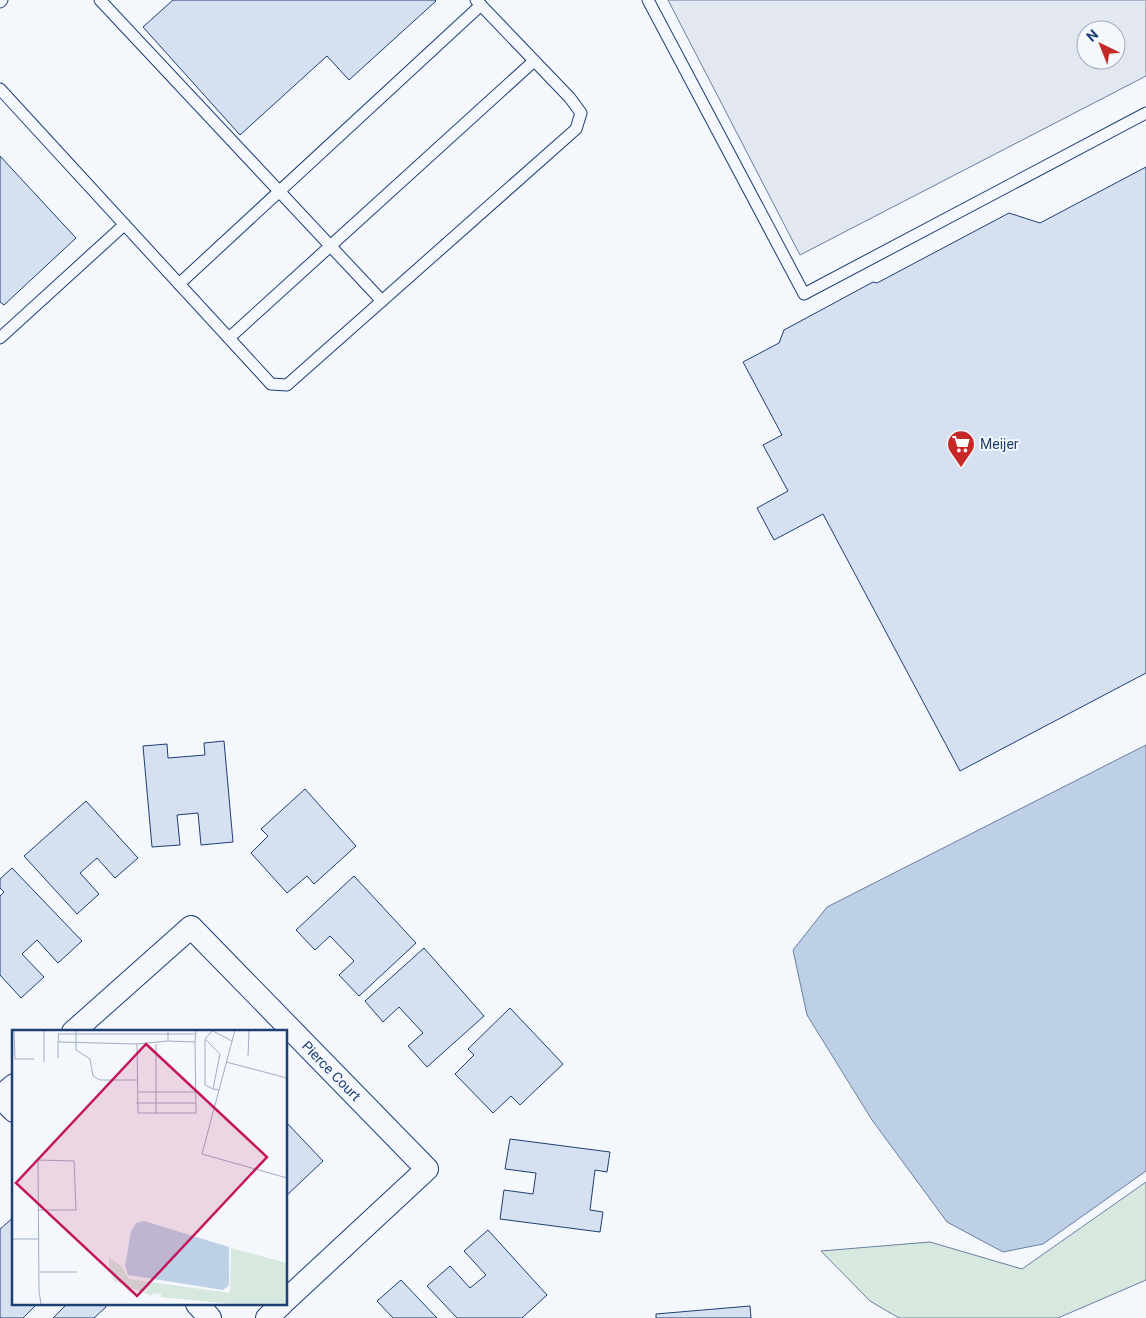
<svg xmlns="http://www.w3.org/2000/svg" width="1146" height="1318" font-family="Roboto,sans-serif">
	<rect width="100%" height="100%" fill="#f4f7fb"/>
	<polygon fill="#d7e8df" stroke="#687fa3" points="1146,1182 1146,1280 1058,1318 899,1318 870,1301 821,1251 930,1242 1022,1269"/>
	<path fill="#e3e8f0" stroke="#687fa3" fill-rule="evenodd" d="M 668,0 L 1146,0 L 1146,76 L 800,255 ZM 1086,30 L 1116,30 L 1116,60 L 1086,60 Z"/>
	<polygon fill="#bed0e5" stroke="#687fa3" points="1146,745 1146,1171 1043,1244 1003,1252 947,1222 872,1120 807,1015 793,950 827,907"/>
	<g fill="#d5e0f0" stroke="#1d3f73">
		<polygon points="173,0 435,0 436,1 349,80 327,56 240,135 143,27"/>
		<polygon points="0,156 76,238 4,305 0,302"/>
		<polygon points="1146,167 1146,673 960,771 823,514 774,540 757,508 788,491 763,445 782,435 743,362 779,343 784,330 873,282 877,283 1009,213 1040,223"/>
		<polygon points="224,741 233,842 201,845 198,813 177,815 180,845 152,847 143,746 167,744 168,758 205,755 204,743"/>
		<polygon points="305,789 356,846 314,884 307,876 287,893 251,853 268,836 261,829"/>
		<polygon points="86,801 138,858 115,878 97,858 80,873 99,894 77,914 24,856"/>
		<polygon points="12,868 82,941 58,963 37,940 22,954 44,977 21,998 0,975 0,896 4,892 0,888 0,879"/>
		<polygon points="354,876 416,943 359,996 339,975 354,961 330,936 315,950 296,930"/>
		<polygon points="424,948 484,1016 427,1067 408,1046 423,1033 399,1007 383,1022 365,1001"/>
		<polygon points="510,1008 563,1064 520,1105 511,1096 493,1113 455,1074 474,1055 468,1049"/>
		<polygon points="286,1122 323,1161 286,1196"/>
		<polygon points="510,1139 610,1152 607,1172 595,1170 590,1210 603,1212 600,1232 500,1219 504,1190 533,1194 536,1173 505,1169"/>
		<polygon points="14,1217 14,1304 37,1304 23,1318 0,1318 0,1229"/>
		<polygon points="488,1230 547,1295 522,1318 457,1318 427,1286 450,1266 470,1288 486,1275 464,1251"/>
		<polygon points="401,1280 437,1318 393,1318 377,1301"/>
		<polygon points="67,1304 104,1304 106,1307 94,1318 53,1318"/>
		<polygon points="750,1306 751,1318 656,1318 656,1314"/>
	</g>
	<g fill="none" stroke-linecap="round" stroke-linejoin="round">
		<g stroke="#1d3f73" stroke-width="13">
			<g id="lane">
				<polyline points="100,0 382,301"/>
				<polyline points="648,0 804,294 1146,113"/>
				<polyline points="0,2 2,0"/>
				<polyline points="0,89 271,384 287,385 576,129 581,113 570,98 476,0"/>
				<polyline points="179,284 481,5"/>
				<polyline points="0,338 124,225"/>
				<polyline points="229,338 534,61"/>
			</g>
		</g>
		<g stroke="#1d3f73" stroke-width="24">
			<g id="street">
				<path id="s1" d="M 73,1032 L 191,927 L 427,1169 L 286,1300"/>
				<polyline points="14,1085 0,1097 14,1111"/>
				<polyline points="197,1304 210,1318"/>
				<polyline points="267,1318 282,1304"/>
			</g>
		</g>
		<use href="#lane" stroke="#f4f7fb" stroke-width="11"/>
		<use href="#street" stroke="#f4f7fb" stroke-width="22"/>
	</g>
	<defs>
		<g id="supermarket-pin" transform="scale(1.4375)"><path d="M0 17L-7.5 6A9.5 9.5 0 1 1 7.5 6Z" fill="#c62828" stroke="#f4f7fb"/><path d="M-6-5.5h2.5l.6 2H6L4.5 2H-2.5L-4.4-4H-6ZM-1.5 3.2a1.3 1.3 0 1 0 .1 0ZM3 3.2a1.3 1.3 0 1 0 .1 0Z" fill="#fff"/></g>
	</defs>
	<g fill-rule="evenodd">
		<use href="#supermarket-pin" x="961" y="444"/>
	</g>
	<g text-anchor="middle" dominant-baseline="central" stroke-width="4" stroke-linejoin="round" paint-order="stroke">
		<g font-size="14" fill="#1d3f73" stroke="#f4f7fb" text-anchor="start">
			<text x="980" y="444">Meijer</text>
		</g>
		<g font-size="14" fill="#1d3f73" stroke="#f4f7fb">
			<text stroke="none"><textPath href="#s1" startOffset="359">Pierce Court</textPath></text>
		</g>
	</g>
	<g transform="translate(12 1030)">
		<rect width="275" height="275" fill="#f4f7fb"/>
		<path d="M 219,218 L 275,233 L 275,275 L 230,275 L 149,267 L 149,264 L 141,263 L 140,266 L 102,251 L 97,237 L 97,227 L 110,237 L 117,249 L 218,263 Z" fill="#d7e8df"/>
		<path d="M 132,191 L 217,217 L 217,255 L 211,260 L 116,245 L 113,236 L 119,201 L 124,193 Z" fill="#bed0e5"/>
		<path fill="none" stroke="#9eadc5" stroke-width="1" d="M 2,0 L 3,29 L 22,29M 64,0 L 64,20 L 78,29 L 81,46 L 88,50 L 125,50M 199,0 L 220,11M 223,0 L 190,124 L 275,148M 200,1 L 193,9 L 208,24 L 201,59 L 207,60M 156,2 L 156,11 L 183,12 L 184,0M 193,10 L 193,55 L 201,59M 156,11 L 125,14 L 126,83 L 184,83 L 183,12M 125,14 L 47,12 L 46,4 L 183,4M 144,14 L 144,84M 236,26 L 237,1M 46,28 L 46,11M 32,32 L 32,0M 214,32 L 275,48M 125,62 L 184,62M 124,73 L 184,73M 26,180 L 64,180 L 62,131 L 26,130 L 27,260 L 29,275M 0,209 L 27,209M 27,242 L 65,242"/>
		<path fill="#c2185b" fill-opacity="0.15" stroke="#c2185b" stroke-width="2.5" d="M 134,14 L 255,127 L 125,266 L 4,153 Z"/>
		<rect width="275" height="275" fill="none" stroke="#1d3f73" stroke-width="2.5"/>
	</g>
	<g transform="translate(1101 45) rotate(317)"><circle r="24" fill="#f4f7fb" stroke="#9eadc5"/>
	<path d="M0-4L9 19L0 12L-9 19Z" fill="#c62828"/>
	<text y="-8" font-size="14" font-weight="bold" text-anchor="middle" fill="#1d3f73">N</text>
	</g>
</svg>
